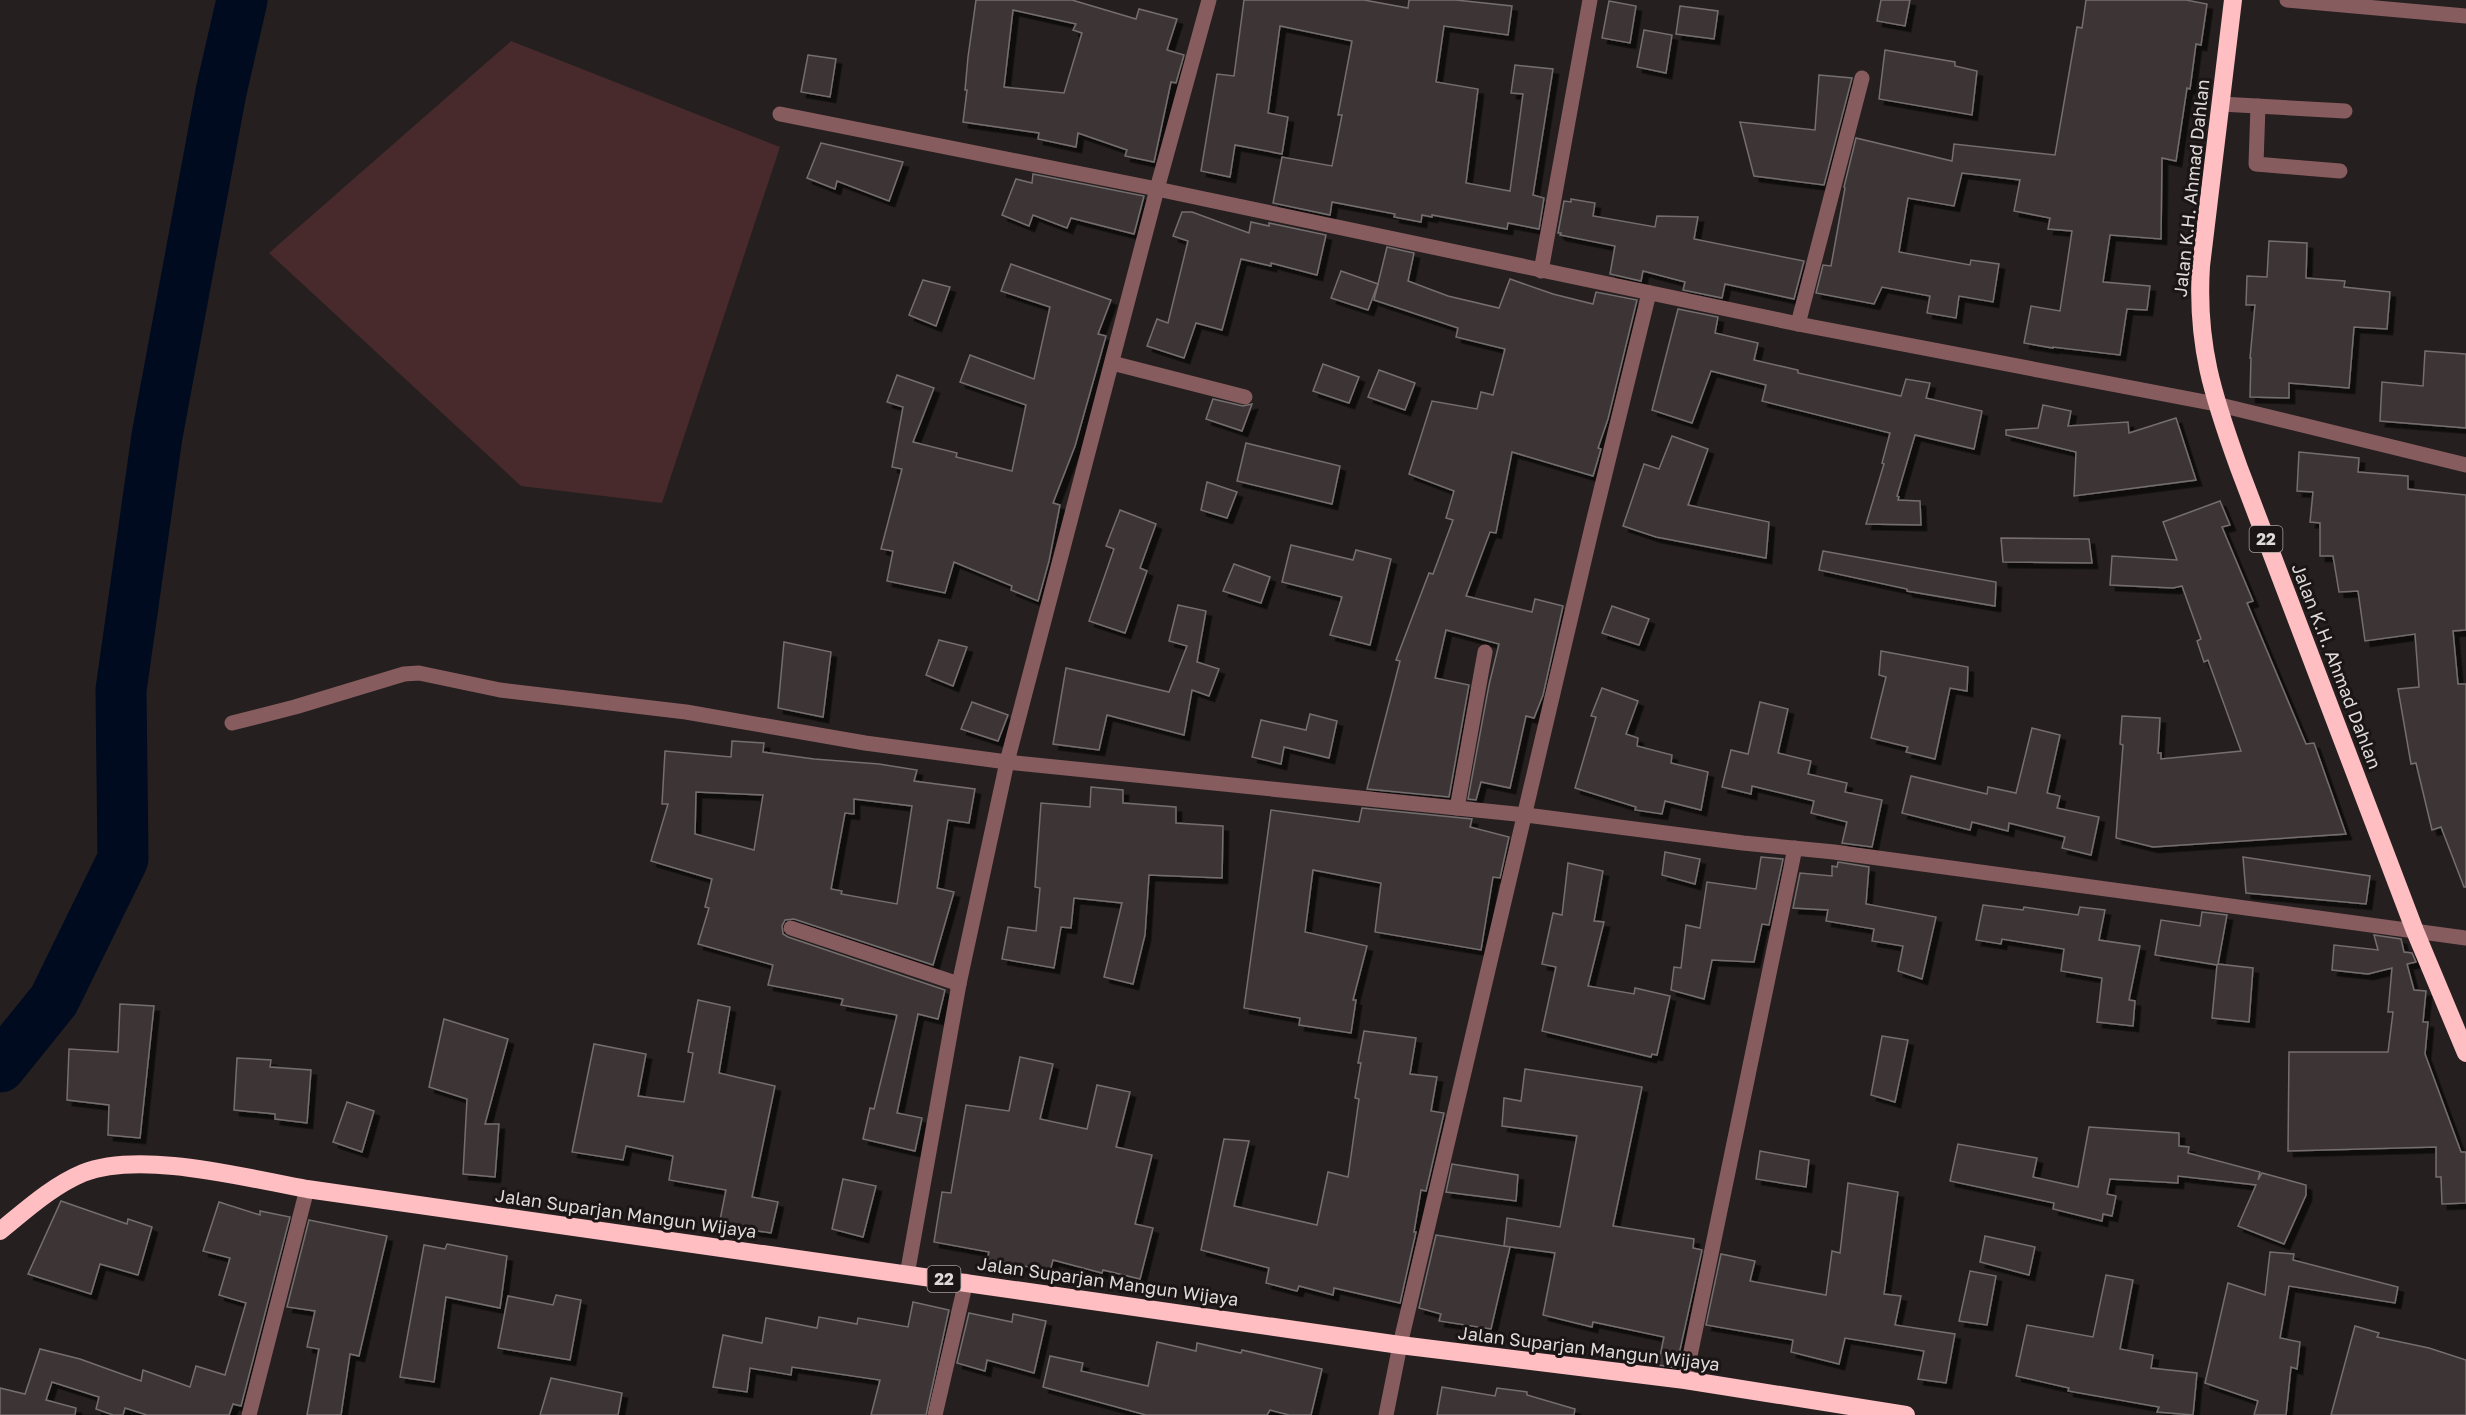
<svg xmlns="http://www.w3.org/2000/svg" width="2466" height="1415" viewBox="0 0 2466 1415" font-family="'Golos Text',sans-serif">
	<style>
		.green { fill: #492a2c }
		.lines { fill: none; stroke-linecap: round; stroke-linejoin: round }
		.river { stroke: #000b1f; stroke-width: 51 }
		.building { fill: #3c3536; stroke: #756e6e; stroke-width: 1.5; fill-rule: evenodd; filter: url(#shadow) }
		.minor { stroke: #875c5f; stroke-width: 15 }
		.highway { stroke: #febec2; stroke-width: 18 }
		.labels { text-anchor: middle; dominant-baseline: central; stroke-width: 6; stroke-linejoin: round; paint-order: stroke }
		.shield { fill: #1b1516; stroke: #a4a0a0; stroke-width: 1.5 }
		.shield-label { font-size: 16px; font-weight: bold; fill: #dfdbdb }
		.street-label { font-size: 18px; fill: #dfdbdb; stroke: #1b1516 }
	</style>
	<defs>
		<filter id="shadow"><feDropShadow dx="5.5" dy="5.5" stdDeviation="0" flood-color="#0009"/></filter>
	</defs>
	<rect width="100%" height="100%" fill="#251f1f"/>
	<!-- green -->
	<path class="green" d="M511 41 780 147 662 503 521 486 269 253Z"/>
	<g class="lines">
		<!-- river -->
		<path class="river" d="M0 1067 54 1000 123 859 121 690 157 436 221 92 242 0"/>
	</g>
	<!-- building -->
	<g class="building">
		<path d="M976 0H1072L1136 19 1139 9 1177 19 1167 50 1184 55 1176 83 1171 82 1154 162 1125 156 1127 150 1078 133 1076 147 1038 139 1039 133 963 122 967 90H965L968 57ZM1013 10 1076 24 1073 30 1082 33 1064 93 1004 87Z"/>
		<path d="M1244 0H1364L1408 8 1409 0H1456L1512 6 1508 35 1444 26 1436 82 1478 89 1466 183 1510 191 1523 94 1511 93 1515 65 1553 69 1533 195 1544 198 1539 229 1508 223 1507 229 1432 215V217L1422 215 1421 222 1394 217 1395 214 1332 202 1330 215 1273 203 1282 157 1332 166 1342 115H1338L1352 41 1280 26 1268 113 1288 117 1282 154 1235 145 1230 177 1201 171 1217 74 1234 76Z"/>
		<path d="M1881 0H1910L1905 26 1877 21Z"/>
		<path d="M2086 0H2186L2207 4 2201 45 2196 44 2190 89 2187 88 2176 161 2162 158 2161 239 2110 235 2103 282 2150 286 2147 310 2127 309 2120 355 2053 347V348L2024 343 2031 306 2060 311 2072 231 2048 229 2050 218 2014 211 2020 180 1962 173 1954 206 1908 198 1899 252 1970 265 1971 260 1999 264 1993 302 1959 296 1956 318 1927 313 1930 296 1882 287 1874 304 1816 293 1823 265 1831 266 1845 188 1844 187 1856 138 1952 161 1954 144 2055 155 2077 27 2082 28Z"/>
		<path d="M1609 1 1636 6 1630 43 1602 38Z"/>
		<path d="M1680 6 1718 11 1714 39 1676 34Z"/>
		<path d="M1644 30 1672 35 1666 73 1637 67Z"/>
		<path d="M1885 50 1955 62V66L1977 71 1972 115 1879 99Z"/>
		<path d="M808 55 836 59 830 97 801 92Z"/>
		<path d="M1819 75 1852 78 1824 185 1754 176 1740 122 1815 130Z"/>
		<path d="M821 143 903 162 889 201 837 181 835 189 807 178Z"/>
		<path d="M1033 174 1144 196 1134 234 1071 218 1067 228 1033 215 1029 226 1002 215 1016 179 1032 183Z"/>
		<path d="M1571 199 1595 203 1593 216 1655 227 1657 216 1698 217 1694 239 1804 261 1794 299 1725 284 1722 298 1683 290 1685 282 1643 271 1641 281 1610 274 1615 246 1560 235 1561 233H1558L1564 201 1571 202Z"/>
		<path d="M1182 212H1192L1249 233 1251 222 1269 226V223L1326 235 1317 275 1271 263V266L1241 259 1222 330 1196 323 1184 358 1147 346 1157 319 1168 323 1188 241 1173 236Z"/>
		<path d="M2269 241 2307 243 2306 278 2345 281 2344 287 2390 292 2387 329 2354 327 2349 388 2289 383V398L2250 397 2251 358H2250L2255 305H2246L2247 276 2267 277Z"/>
		<path d="M1387 247 1414 253 1408 281 1448 296 1499 308 1510 279 1553 294 1593 304 1596 292 1637 300 1608 419 1598 448 1601 449 1593 476 1512 452 1496 533 1490 532 1466 596 1532 612 1535 599 1563 606 1543 695 1534 718 1526 716 1510 788 1481 782 1476 800 1468 799 1489 685 1499 644 1446 630 1435 678 1469 685 1449 797 1367 789 1400 661 1396 660 1429 573 1433 574 1453 520 1446 518 1454 491 1409 474 1432 401 1477 409 1481 392 1493 395 1505 349 1456 337 1458 328 1374 300Z"/>
		<path d="M1011 264 1111 300 1098 334 1106 336 1075 446 1053 503 1060 505 1049 561 1038 601 1011 590 1012 586 954 562 945 593 887 581 893 551 881 549 902 469 892 467 903 407 887 402 897 375 934 388 913 442 957 453 956 457 1012 471 1026 405 960 382 970 355 1034 379 1050 307 1001 291Z"/>
		<path d="M1341 271 1378 284 1368 310 1331 298Z"/>
		<path d="M923 280 950 287 936 326 909 315Z"/>
		<path d="M1678 309 1718 317 1715 333 1758 343 1754 360 1798 370V373L1901 396 1906 379 1930 383 1926 398 1982 411 1974 449 1915 435 1897 496 1899 497 1898 500 1920 501 1921 525 1866 524 1884 464 1882 463 1890 433 1762 401 1766 385 1711 371 1692 423 1652 410Z"/>
		<path d="M2425 351 2466 354V428L2380 421 2382 382 2423 386Z"/>
		<path d="M1323 364 1359 377 1349 403 1313 391Z"/>
		<path d="M1379 370 1415 383 1405 410 1368 397Z"/>
		<path d="M1213 399 1243 406 1252 404 1242 431 1206 419Z"/>
		<path d="M2043 405 2071 411 2068 426 2128 422 2129 433 2176 418 2196 480 2074 496 2076 452 2006 435V430L2038 428Z"/>
		<path d="M1672 436 1708 449 1688 505 1769 522 1766 558 1656 537 1623 526 1644 464 1659 469Z"/>
		<path d="M1246 443 1340 466 1332 504 1237 481Z"/>
		<path d="M2299 452 2359 458 2358 472 2408 476V489L2466 495V630L2453 631 2458 684H2466V887H2464L2441 827 2432 830 2416 763 2411 764 2398 689 2419 687 2415 634 2365 641 2358 591 2339 592 2333 556H2320V523L2310 522 2313 492 2297 491Z"/>
		<path d="M1207 482 1237 492 1227 518 1201 510Z"/>
		<path d="M2220 501 2230 525 2222 527 2253 601 2247 603 2306 744 2314 743 2346 834 2153 847 2116 838 2123 745 2120 744 2122 716 2160 718 2158 753H2161V759L2241 751 2208 660 2204 662 2197 641 2201 639 2182 586 2173 588 2110 585 2112 556 2177 560 2163 522Z"/>
		<path d="M1120 510 1156 524 1140 568 1147 571 1125 633 1089 621 1114 549 1106 546Z"/>
		<path d="M2001 538 2089 539 2092 563 2003 562Z"/>
		<path d="M1291 545 1353 560 1356 550 1391 559 1370 645 1330 635 1342 597 1282 582Z"/>
		<path d="M1823 551 1996 582 1995 606 1907 591V589L1819 570Z"/>
		<path d="M1234 564 1270 577 1261 603 1223 591Z"/>
		<path d="M1178 605 1206 611 1197 662 1219 669 1209 696 1192 690 1184 735 1107 715 1099 750 1053 744 1066 668 1169 692 1187 646 1169 641Z"/>
		<path d="M1612 606 1649 619 1639 645 1602 633Z"/>
		<path d="M939 640 967 647 953 686 926 675Z"/>
		<path d="M784 642 831 652 823 717 778 708Z"/>
		<path d="M1881 651 1968 667 1967 691 1950 688 1935 759 1906 752 1908 747 1871 738 1886 677 1879 675Z"/>
		<path d="M1602 688 1638 701 1626 734 1638 738 1637 746 1672 755 1671 763 1708 772 1701 810 1665 801 1662 814 1635 810 1636 807 1575 788 1596 717 1591 716Z"/>
		<path d="M972 702 1008 715 998 741 961 729Z"/>
		<path d="M1760 702 1788 709 1778 753 1811 761 1808 774 1847 783 1845 792 1882 800 1872 847 1842 843 1847 822 1811 813 1814 801 1752 786 1751 794 1722 787 1731 750 1748 754Z"/>
		<path d="M1310 714 1337 721 1329 758 1284 747 1281 764 1252 757 1261 720 1306 730Z"/>
		<path d="M2032 728 2060 735 2047 793 2060 796 2057 808 2099 817 2091 855 2062 848 2065 837 2009 823 2008 831 1972 822 1970 830 1902 813 1911 776 1987 794 1988 787 2016 793Z"/>
		<path d="M732 741 764 743 763 752 814 759 879 764 917 770 914 781 975 789 969 823 948 820 937 888 954 892 933 965 794 919 785 920 782 926 783 934 788 937 945 990 938 1019 918 1014 897 1113 922 1118 915 1151 863 1139 870 1108 874 1109 897 1015 841 1005 843 999 768 985 773 965 698 944 709 908 705 907 712 879 651 861 668 804H662L665 751 731 757ZM696 792 763 795 754 850 695 834ZM854 799 912 806 897 904 841 894 842 891 831 889 845 813 854 814Z"/>
		<path d="M1091 787 1123 790V803L1176 807V823L1223 826 1222 878 1149 875 1145 935 1133 984 1104 977 1122 903 1074 898 1071 928 1061 927 1054 968 1002 959 1008 927 1036 931 1040 888 1035 887 1041 803 1090 807Z"/>
		<path d="M1362 808 1472 819 1470 827 1509 837 1500 878 1493 877 1481 950 1375 932 1381 883 1313 870 1305 932 1367 946 1353 1000H1356L1351 1033 1299 1025 1300 1018 1244 1008 1271 810 1359 822Z"/>
		<path d="M1665 852 1700 859 1695 884 1662 875Z"/>
		<path d="M1761 857 1783 859 1769 925 1762 924 1754 962 1712 960 1704 999 1671 990 1674 967 1681 968 1686 925 1700 928 1707 882 1756 889Z"/>
		<path d="M2243 857 2370 876 2366 904 2246 893Z"/>
		<path d="M1838 862 1869 867 1866 904 1936 917 1922 979 1898 971 1903 946 1872 941 1874 929 1826 921 1828 910 1793 908 1800 873 1832 876V866L1837 867Z"/>
		<path d="M1568 863 1603 871 1594 921 1604 922 1588 986 1634 994 1635 988 1670 996 1657 1055 1652 1054 1651 1057 1542 1031 1556 967 1542 964 1553 913 1562 915Z"/>
		<path d="M1983 905 2023 910 2024 907 2078 915 2080 907 2105 910 2099 940 2140 946 2129 1000 2135 1001 2133 1026 2097 1022 2102 978 2061 971 2064 949 2002 939 2001 944 1976 940Z"/>
		<path d="M2202 912 2227 915 2218 964 2253 968 2249 1022 2212 1018 2217 965 2155 955 2161 920 2200 926Z"/>
		<path d="M2374 935 2401 939 2404 952 2412 953 2416 962 2407 964 2414 990 2426 991 2423 1022H2428L2425 1054 2461 1152H2466V1203L2442 1204 2441 1177H2436V1147L2288 1151 2289 1052H2388L2393 1012H2388L2392 968 2368 974 2332 970 2334 945 2378 950Z"/>
		<path d="M698 1000 730 1007 719 1073 775 1086 752 1197 778 1202 771 1233 719 1225 726 1190 669 1180 673 1156 626 1146 623 1160 572 1152 594 1044 646 1054 638 1096 684 1102 693 1053 688 1052Z"/>
		<path d="M120 1004 154 1006 140 1138 108 1135 109 1105 67 1100 69 1049 118 1052Z"/>
		<path d="M444 1019 508 1039 485 1124H499L495 1177 463 1174 467 1099 429 1087Z"/>
		<path d="M1364 1031 1416 1038 1410 1074 1437 1077 1431 1111 1444 1113 1426 1191 1421 1190 1414 1232H1416L1400 1303 1334 1288 1333 1295 1299 1286 1297 1291 1266 1283 1269 1268 1201 1250 1224 1139 1249 1141 1234 1206 1317 1225 1328 1172 1348 1177 1359 1099 1355 1098 1361 1063H1358Z"/>
		<path d="M1882 1036 1908 1040 1895 1102 1871 1095Z"/>
		<path d="M1020 1057 1053 1064 1040 1119 1087 1129 1097 1085 1130 1092 1116 1147 1152 1155 1135 1224 1153 1228 1140 1279 1103 1270 1102 1273 1053 1260 1050 1271 987 1259 989 1252 934 1242 942 1192 951 1193 966 1105 1009 1111Z"/>
		<path d="M237 1058 271 1060 270 1067 311 1070 307 1123 275 1119V1114L234 1110Z"/>
		<path d="M1525 1069 1642 1087 1613 1226 1694 1239 1693 1248 1702 1250 1676 1368 1658 1365 1664 1337 1593 1322 1592 1327 1543 1315 1555 1253 1504 1246 1507 1218 1560 1227 1577 1136 1502 1126 1504 1098 1521 1101Z"/>
		<path d="M347 1102 374 1111 362 1152 333 1142Z"/>
		<path d="M2089 1127 2179 1133V1146L2189 1147 2188 1153 2260 1172 2258 1180 2262 1173 2306 1185V1195L2284 1244 2238 1226 2256 1185 2178 1176V1183L2110 1179 2107 1194 2116 1196 2112 1216 2103 1214 2102 1221 2053 1209 2054 1203 1950 1181 1958 1144 2037 1158 2033 1177 2078 1187Z"/>
		<path d="M1760 1151 1809 1160 1806 1187 1756 1179Z"/>
		<path d="M1452 1164 1518 1175 1516 1201 1446 1192Z"/>
		<path d="M843 1179 876 1186 863 1237 832 1229Z"/>
		<path d="M1848 1183 1898 1192 1884 1294 1901 1296 1895 1325 1955 1334 1946 1383 1918 1379 1924 1351 1845 1338 1839 1364 1791 1352 1793 1340 1706 1325 1721 1254 1755 1261 1750 1281 1826 1295 1832 1251 1840 1253Z"/>
		<path d="M61 1201 127 1224 128 1219 152 1227 138 1275 100 1264 91 1294 28 1274Z"/>
		<path d="M219 1202 260 1215V1211L290 1217 241 1406 233 1404 229 1415H147L125 1408 123 1415H113L96 1409 99 1397 52 1382 46 1400 76 1408 75 1415H0V1388L25 1394 40 1349 80 1359 141 1381 143 1370 190 1387 196 1366 225 1375 246 1303 219 1295 230 1258 203 1251Z"/>
		<path d="M309 1220 387 1236 359 1356 350 1354 341 1415H307L319 1349 307 1347 315 1311 287 1307Z"/>
		<path d="M1436 1235 1510 1247 1491 1329 1439 1321 1441 1314 1419 1308Z"/>
		<path d="M1985 1236 2035 1247 2029 1275 1980 1262Z"/>
		<path d="M447 1244 507 1256 500 1308 446 1297 434 1382 400 1377 424 1245 445 1249Z"/>
		<path d="M2270 1252 2294 1254 2293 1260 2398 1287 2395 1303 2289 1286 2280 1338 2300 1342 2297 1369 2291 1367 2286 1415H2254L2258 1401 2205 1383 2228 1283 2265 1295Z"/>
		<path d="M1970 1271 1996 1276 1987 1325 1959 1321Z"/>
		<path d="M2106 1275 2133 1280 2120 1349 2153 1355 2151 1368 2197 1373 2193 1415 2157 1412 2159 1407 2068 1391 2069 1388 2016 1376 2027 1325 2093 1337Z"/>
		<path d="M556 1295 581 1300 570 1360 498 1348 508 1296 553 1305Z"/>
		<path d="M913 1302 949 1310 926 1415H871L880 1380 792 1367 791 1375 750 1368 747 1392 713 1387 723 1335 762 1343 766 1318 817 1328 819 1317 857 1324 858 1318 908 1327Z"/>
		<path d="M969 1313 1012 1322 1013 1314 1046 1321 1034 1373 987 1360 985 1371 957 1363Z"/>
		<path d="M2355 1326 2379 1333 2377 1337 2429 1348 2466 1360V1415H2331Z"/>
		<path d="M1157 1342 1196 1351 1197 1343 1241 1353 1242 1350 1322 1369 1311 1415H1289L1270 1410 1267 1415H1146L1043 1387 1050 1356 1083 1363 1081 1371 1148 1386Z"/>
		<path d="M551 1378 622 1393 618 1415H540Z"/>
		<path d="M1442 1387 1495 1396 1497 1388 1527 1392V1395L1575 1409 1574 1415H1437Z"/>
	</g>
	<g class="lines">
		<!-- minor -->
		<g class="minor">
			<path d="M2287 0 2466 16"/>
			<path d="M2221 104 2345 111"/>
			<path d="M2258 106 2256 164 2340 171"/>
			<path d="M780 114 1157 189 1798 324 2216 404 2466 465"/>
			<path d="M1541 271 1590 0"/>
			<path d="M1798 324 1862 78"/>
			<path d="M1112 363 1245 397"/>
			<path d="M232 723 295 707 404 674 419 673 500 690 686 712 865 743 1007 762 1526 815 1743 843 1834 852 2466 938"/>
			<path d="M1457 808 1485 652"/>
			<path d="M791 928 959 984"/>
			<path d="M907 1275 959 984 1007 762 1157 189 1209 0"/>
			<path d="M1685 1380 1795 848"/>
			<path d="M249 1415 307 1189"/>
			<path d="M935 1415 966 1281"/>
			<path d="M1386 1415 1400 1345 1592 527 1649 293"/>
		</g>
		<!-- highway -->
		<g class="highway">
			<path d="M2233 0 2201 266C2196 344 2213 396 2239 468L2415 931 2466 1053"/>
			<path d="M0 1231C26 1210 52 1186 83 1173 141 1150 246 1178 307 1189L1400 1345 1685 1380 1906 1415"/>
		</g>
	</g>
	<g class="labels">
		<!-- shield labels -->
		<g class="shield">
			<rect x="2249.5" y="526" width="33" height="26" rx="4.5"/>
			<rect x="927.5" y="1266" width="33" height="26" rx="4.5"/>
		</g>
		<g class="shield-label">
			<text x="2266" y="539">22</text>
			<text x="944" y="1279">22</text>
		</g>
		<!-- street labels -->
		<g class="street-label">
			<text transform="translate(2191 188) rotate(-84)">Jalan K.H. Ahmad Dahlan</text>
			<text transform="translate(2337 666) rotate(69)">Jalan K.H. Ahmad Dahlan</text>
			<text transform="translate(626 1213) rotate(8)">Jalan Suparjan Mangun Wijaya</text>
			<text transform="translate(1108 1281) rotate(8)">Jalan Suparjan Mangun Wijaya</text>
			<text transform="translate(1589 1348) rotate(7)">Jalan Suparjan Mangun Wijaya</text>
		</g>
	</g>
</svg>
